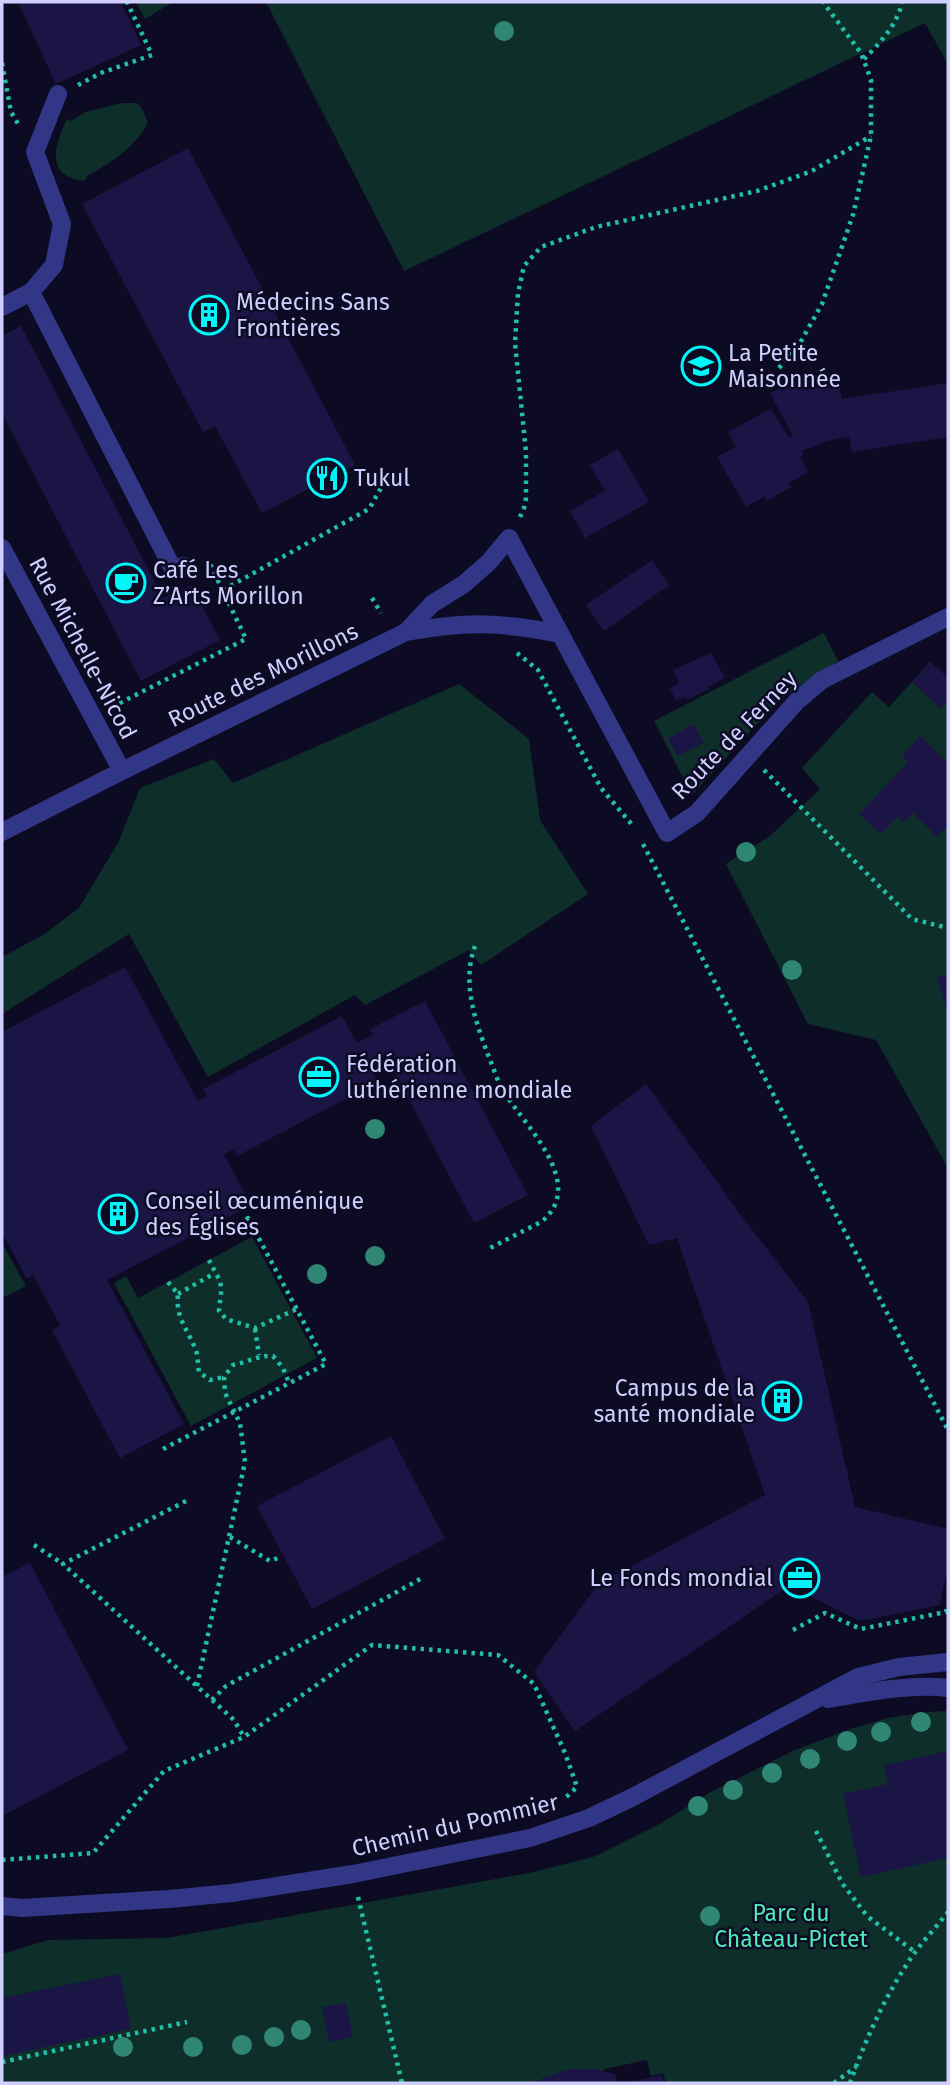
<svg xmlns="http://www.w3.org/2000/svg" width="950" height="2085" viewBox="0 0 950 2085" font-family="'Fira Sans',sans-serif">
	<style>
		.green { fill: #0e2e2a }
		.building { fill: #1b1546 }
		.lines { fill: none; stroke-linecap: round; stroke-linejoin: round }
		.path { stroke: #21bfa8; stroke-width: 4.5; stroke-dasharray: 3.5 5; stroke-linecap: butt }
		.minor { stroke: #313687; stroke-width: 18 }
		.tree { fill: #308674 }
		.labels { text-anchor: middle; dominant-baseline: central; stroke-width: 5; stroke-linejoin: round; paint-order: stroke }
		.poi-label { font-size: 23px; fill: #cfceff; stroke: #0d0b23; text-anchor: start }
		.street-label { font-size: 23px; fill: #cfceff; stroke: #0d0b23 }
		.park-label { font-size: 23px; fill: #4debb6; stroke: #0d0b23 }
	</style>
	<rect width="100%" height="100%" fill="#0d0b23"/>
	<!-- green -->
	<g class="green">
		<path d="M136 2H173L145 19Z"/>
		<path d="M266 2H948V64L925 23 404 271Z"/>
		<path d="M122 103H137L142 109 148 122C135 148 112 162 87 176L85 181C45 177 54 146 67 119L71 121 86 112Z"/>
		<path d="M824 633 838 661 779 700 692 795 654 721Z"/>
		<path d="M930 662 948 678V1168L876 1040 808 1024 726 864 770 836 820 789 802 768 872 692 889 707Z"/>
		<path d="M459 684 529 739 540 820 588 894 481 965 469 950 365 1005 355 995 208 1077 129 934 2 1014V957L43 935 79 908 119 841 140 788 214 759 233 783Z"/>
		<path d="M252 1237 317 1358 191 1426 114 1283 126 1276 138 1298Z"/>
		<path d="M2 1243 26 1286 2 1298Z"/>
		<path d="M948 1711V2083H666L663 2073 651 2076 647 2060 604 2069 605 2077H554L536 2083H2V1954L48 1940 167 1938 529 1873 593 1857 658 1825 709 1793 793 1751 850 1729 888 1718 927 1712Z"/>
	</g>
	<!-- building -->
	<g class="building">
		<path d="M18 2H121L141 45 56 84Z"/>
		<path d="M188 148 355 465 262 513 215 426 203 432 82 204Z"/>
		<path d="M21 326 163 598 191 585 220 640 141 681 2 413V336Z"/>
		<path d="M837 371 842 399 948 383V437L852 452 849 437 826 441 802 451 804 454 800 457 808 472 789 483 791 487 767 501 765 496 746 507 717 457 736 447 728 432 771 409 789 438 793 436 770 393 799 380Z"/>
		<path d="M618 449 649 502 585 538 570 511 605 491 590 465Z"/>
		<path d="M652 560 669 585 604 631 586 605Z"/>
		<path d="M711 653 725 678 708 687 709 689 687 700 686 697 676 701 670 688 679 683 673 670Z"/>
		<path d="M930 662 948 678V700L941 709 912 682Z"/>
		<path d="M694 724 704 743 677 756 668 738Z"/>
		<path d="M920 736 948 763V825L937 837 913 813 904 823 898 817 881 834 859 814 908 762 902 756Z"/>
		<path d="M125 967 198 1101 207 1096 203 1089 342 1016 357 1043 373 1035 370 1029 425 1001 528 1195 474 1223 386 1056 369 1066 378 1082 237 1156 234 1149 224 1154 251 1205 107 1280 184 1424 120 1458 52 1330 60 1325 33 1275 27 1279 2 1232V1032Z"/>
		<path d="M936 975 948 977V1013Z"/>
		<path d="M646 1084 743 1218 808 1302 855 1507 948 1529V1564L940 1605 860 1621 789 1586 575 1731 534 1672 598 1584 765 1495 677 1238 649 1245 591 1126Z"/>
		<path d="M391 1436 445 1539 312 1609 257 1506Z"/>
		<path d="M30 1563 128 1750 2 1816V1577Z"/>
		<path d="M948 1751V1858L861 1877 843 1794 888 1784 884 1765Z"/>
		<path d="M120 1974 131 2029 2 2056V1998Z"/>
		<path d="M346 2003 353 2037 329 2042 322 2007Z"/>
		<path d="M569 2069H595L615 2074 617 2083H536L543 2078Z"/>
		<path d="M662 2075 663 2083H631V2082Z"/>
	</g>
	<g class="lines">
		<!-- path -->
		<g class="path">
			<path d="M864 59C879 44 898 24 902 2"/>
			<path d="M2 63 11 112 20 127"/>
			<path d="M78 85 101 73 152 55 127 2"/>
			<path d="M779 368 800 343 822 304 853 215 871 136V80L861 53 823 2"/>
			<path d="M520 517 524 508 526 498V452L515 343 518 293 524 266 541 247 596 227 757 191 812 171 871 136"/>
			<path d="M223 590 369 509 389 474"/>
			<path d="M372 598 381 613"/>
			<path d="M517 653 538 670 601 788 634 827"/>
			<path d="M112 707 246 639 209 562"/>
			<path d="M764 770 912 919 948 928"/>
			<path d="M643 844 948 1430"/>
			<path d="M475 946C461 984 476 1023 490 1060 494 1069 497 1080 502 1089 523 1124 589 1184 541 1222L486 1250"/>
			<path d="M209 1260C213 1269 220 1278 221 1287 222 1295 219 1303 219 1311L226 1319 255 1328 297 1309"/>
			<path d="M168 1282 178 1294C175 1320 190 1331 197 1354 198 1360 198 1366 199 1372L210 1380 224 1377"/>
			<path d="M178 1294 215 1273"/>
			<path d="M255 1329 259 1355"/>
			<path d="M163 1449 326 1364 248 1218 244 1222"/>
			<path d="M186 1501 63 1564 234 1720 244 1737"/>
			<path d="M230 1537 270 1561 278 1558"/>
			<path d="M34 1545 63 1564"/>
			<path d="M793 1630 825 1613 861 1629 946 1612 948 1604"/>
			<path d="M197 1686 245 1462 240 1423 225 1393 224 1377 233 1365C248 1362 258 1355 273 1356L283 1368 289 1383"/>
			<path d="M212 1700 226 1686 424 1577"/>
			<path d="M816 1831 842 1883 867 1916 915 1952"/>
			<path d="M2 1860 93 1853 164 1771 244 1737 372 1645 498 1655 534 1684 565 1753 577 1787 563 1800"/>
			<path d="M358 1897 402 2083"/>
			<path d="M2 2062 187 2022"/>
			<path d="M834 2083 856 2067"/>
			<path d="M850 2083C866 2038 886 1994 913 1955 924 1940 937 1926 948 1912"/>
		</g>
		<!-- minor -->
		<g class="minor">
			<path d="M31 292 54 265 62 224 35 152 58 94"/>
			<path d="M2 307 31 292 173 569 184 566"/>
			<path d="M2 548 122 771"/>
			<path d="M406 632 432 604 464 584 489 562 509 538 667 833 697 813 797 701 822 680 948 617"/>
			<path d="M2 832 122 771 406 632C466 621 501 622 560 634"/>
			<path d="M828 1699C863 1693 913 1683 948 1688"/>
			<path d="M2 1906 22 1908 169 1899 232 1893 353 1874 530 1838 589 1818 631 1798 858 1677 899 1667 948 1662"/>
		</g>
	</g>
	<!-- trees -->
	<g class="tree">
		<circle cx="504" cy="31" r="10"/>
		<circle cx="746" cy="852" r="10"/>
		<circle cx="792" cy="970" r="10"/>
		<circle cx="375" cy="1129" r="10"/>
		<circle cx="375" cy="1256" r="10"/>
		<circle cx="317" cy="1274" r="10"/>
		<circle cx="921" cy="1722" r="10"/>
		<circle cx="881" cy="1732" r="10"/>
		<circle cx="847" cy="1741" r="10"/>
		<circle cx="810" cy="1759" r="10"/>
		<circle cx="772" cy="1773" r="10"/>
		<circle cx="733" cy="1790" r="10"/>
		<circle cx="698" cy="1806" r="10"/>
		<circle cx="710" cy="1916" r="10"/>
		<circle cx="301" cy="2030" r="10"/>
		<circle cx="274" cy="2037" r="10"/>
		<circle cx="242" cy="2045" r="10"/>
		<circle cx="123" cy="2047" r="10"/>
		<circle cx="193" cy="2047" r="10"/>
	</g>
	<!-- icons -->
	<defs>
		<symbol id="building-ring" viewBox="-11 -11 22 22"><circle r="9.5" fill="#0d0b23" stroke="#00f6f9" stroke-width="1.5"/><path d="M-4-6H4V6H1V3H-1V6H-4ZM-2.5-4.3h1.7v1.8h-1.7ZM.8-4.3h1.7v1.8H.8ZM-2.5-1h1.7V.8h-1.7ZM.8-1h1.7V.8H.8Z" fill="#00f6f9"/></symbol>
		<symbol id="school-ring" viewBox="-11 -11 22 22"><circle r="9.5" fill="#0d0b23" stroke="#00f6f9" stroke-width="1.5"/><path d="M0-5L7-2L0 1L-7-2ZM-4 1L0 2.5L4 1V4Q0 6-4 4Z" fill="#00f6f9"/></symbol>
		<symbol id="restaurant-ring" viewBox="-11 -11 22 22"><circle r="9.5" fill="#0d0b23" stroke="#00f6f9" stroke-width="1.5"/><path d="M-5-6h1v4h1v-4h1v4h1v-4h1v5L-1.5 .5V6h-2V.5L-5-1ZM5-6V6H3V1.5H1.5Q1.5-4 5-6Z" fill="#00f6f9"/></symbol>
		<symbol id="cafe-ring" viewBox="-11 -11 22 22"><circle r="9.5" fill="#0d0b23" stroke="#00f6f9" stroke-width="1.5"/><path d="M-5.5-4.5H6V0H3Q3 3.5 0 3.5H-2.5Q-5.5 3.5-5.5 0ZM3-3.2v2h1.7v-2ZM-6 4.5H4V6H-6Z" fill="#00f6f9"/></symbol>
		<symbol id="office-ring" viewBox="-11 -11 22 22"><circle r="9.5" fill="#0d0b23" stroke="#00f6f9" stroke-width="1.5"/><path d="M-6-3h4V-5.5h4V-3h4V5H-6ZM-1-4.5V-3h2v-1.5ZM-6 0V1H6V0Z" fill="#00f6f9"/></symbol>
	</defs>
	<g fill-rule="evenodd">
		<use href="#building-ring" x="187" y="293" width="44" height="44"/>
		<use href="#school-ring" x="679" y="344" width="44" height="44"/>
		<use href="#restaurant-ring" x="305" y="456" width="44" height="44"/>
		<use href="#cafe-ring" x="104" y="561" width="44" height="44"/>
		<use href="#office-ring" x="297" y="1055" width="44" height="44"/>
		<use href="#building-ring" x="96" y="1192" width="44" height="44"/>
		<use href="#building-ring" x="760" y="1379" width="44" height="44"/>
		<use href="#office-ring" x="778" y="1556" width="44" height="44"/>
	</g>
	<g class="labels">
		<!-- poi labels -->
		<g class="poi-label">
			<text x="236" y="302">Médecins Sans<tspan x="236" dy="26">Frontières</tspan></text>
			<text x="728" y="353">La Petite<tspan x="728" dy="26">Maisonnée</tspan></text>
			<text x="354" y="478">Tukul</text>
			<text x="153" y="570">Café Les<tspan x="153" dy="26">Z’Arts Morillon</tspan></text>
			<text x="346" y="1064">Fédération<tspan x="346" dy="26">luthérienne mondiale</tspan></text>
			<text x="145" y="1201">Conseil œcuménique<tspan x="145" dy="26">des Églises</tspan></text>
			<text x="755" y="1388" text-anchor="end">Campus de la<tspan x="755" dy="26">santé mondiale</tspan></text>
			<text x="773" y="1578" text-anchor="end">Le Fonds mondial</text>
		</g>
		<!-- street labels -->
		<g class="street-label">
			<text transform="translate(83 648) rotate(62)">Rue Michelle-Nicod</text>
			<text transform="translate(263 675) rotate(-26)">Route des Morillons</text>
			<text transform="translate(734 735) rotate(-46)">Route de Ferney</text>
			<text transform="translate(455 1825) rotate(-13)">Chemin du Pommier</text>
		</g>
		<!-- park labels -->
		<g class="park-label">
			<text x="791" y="1913">Parc du<tspan x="791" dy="26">Château-Pictet</tspan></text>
		</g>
	</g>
	<!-- border -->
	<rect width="950" height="2085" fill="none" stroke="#cfceff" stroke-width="7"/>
</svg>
